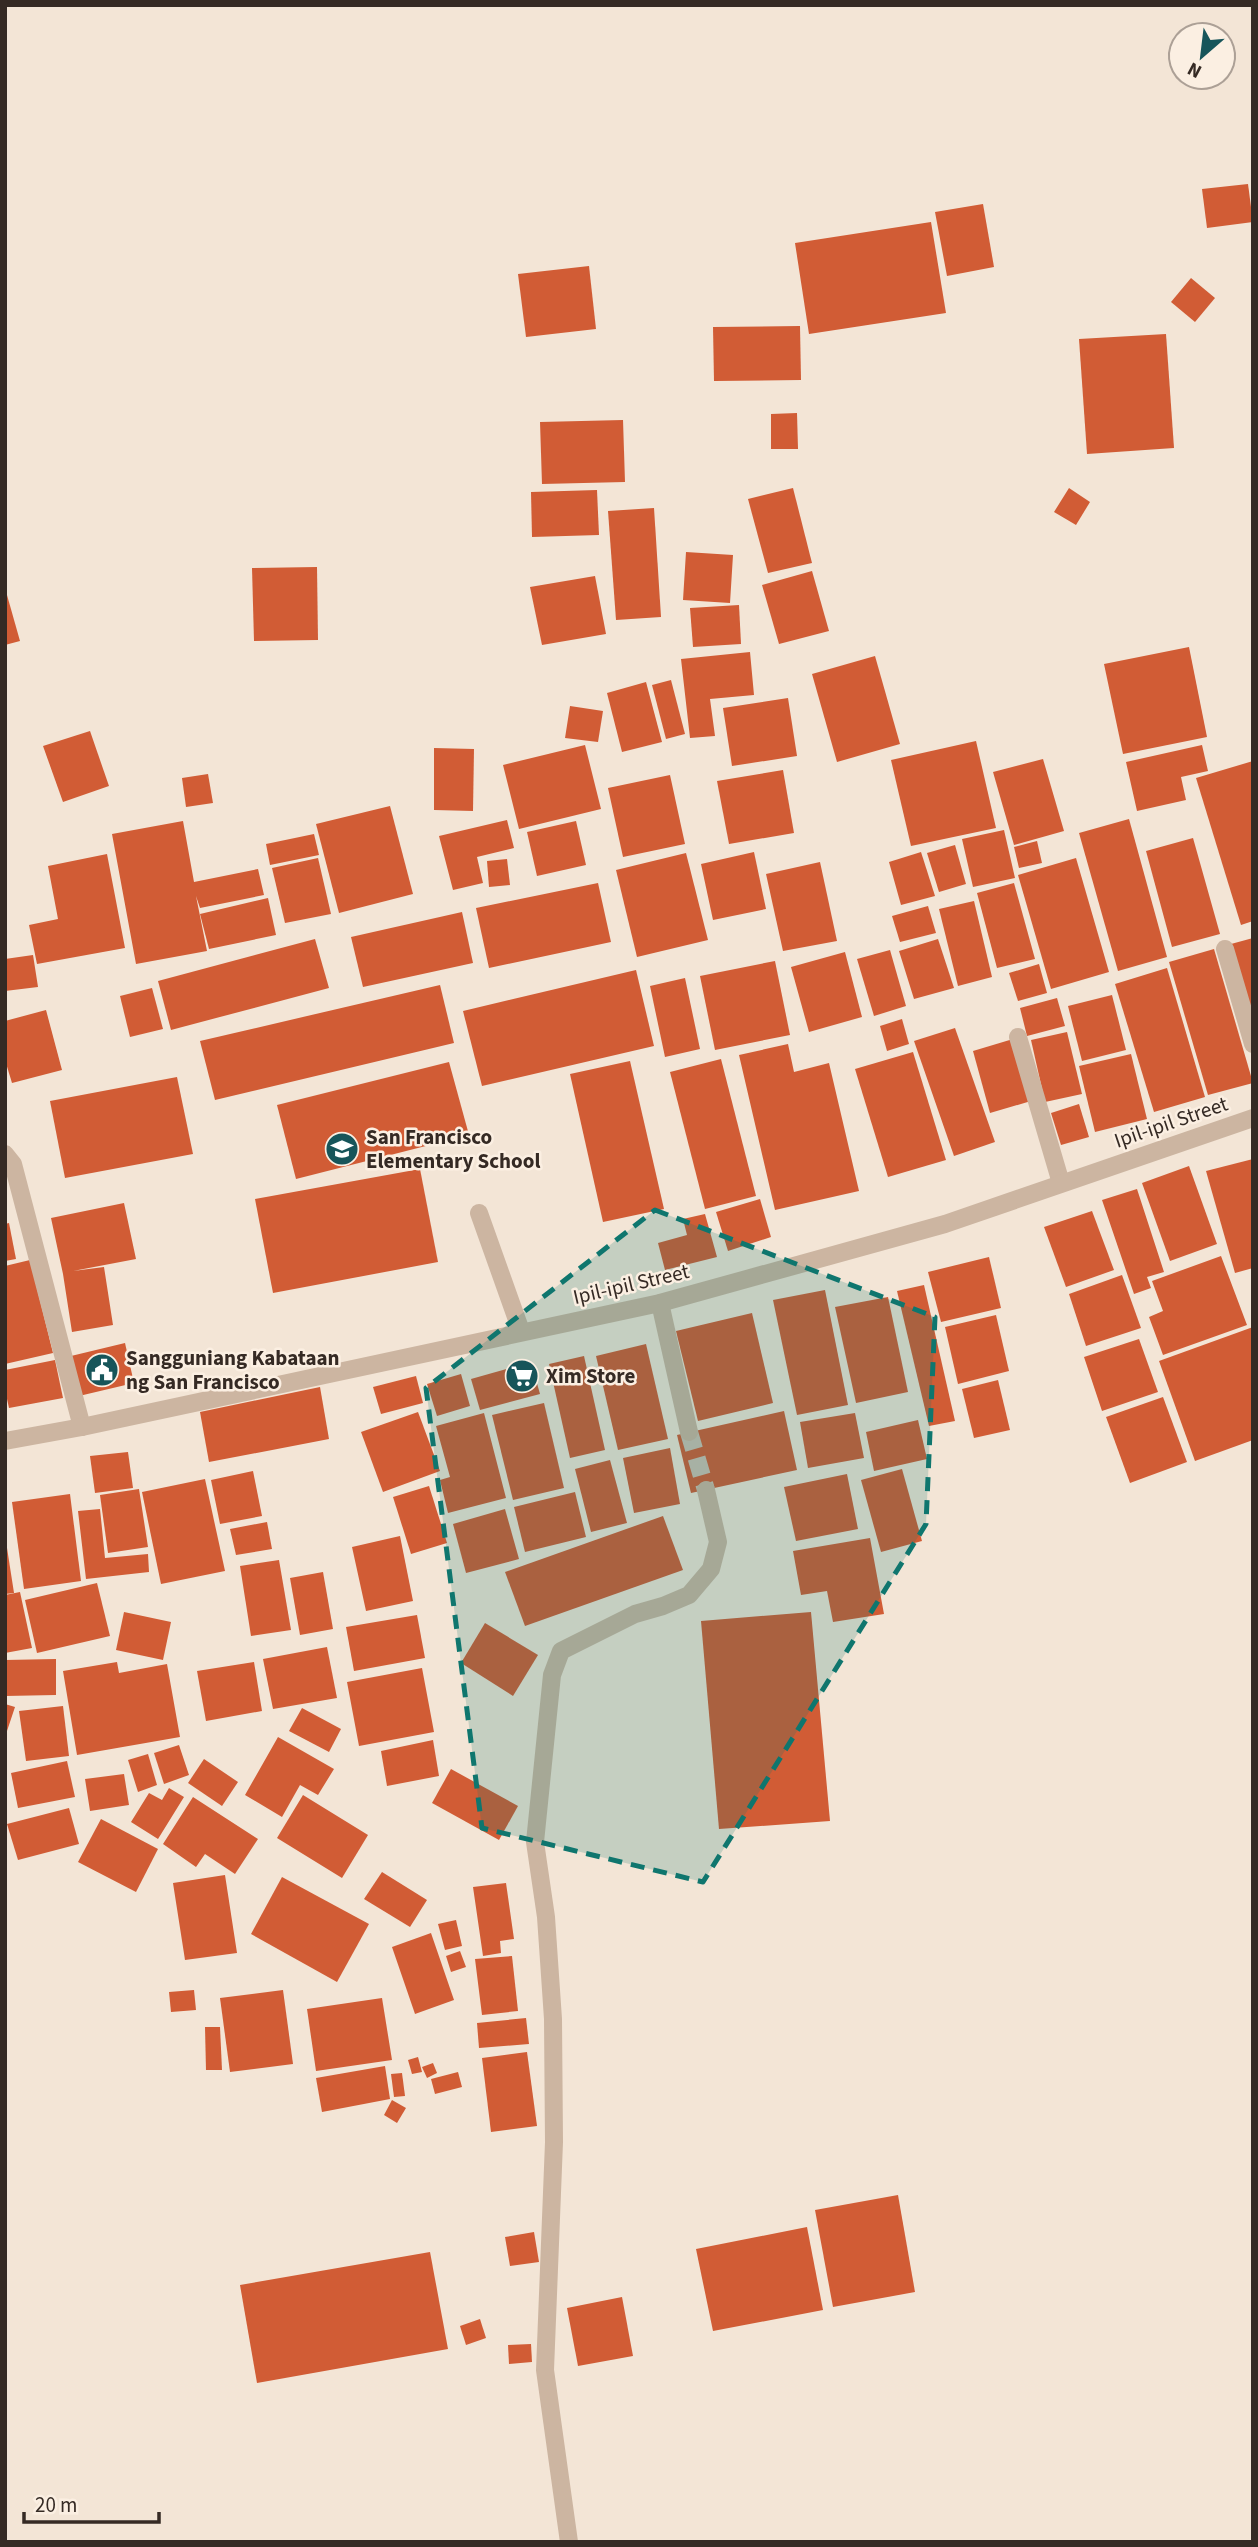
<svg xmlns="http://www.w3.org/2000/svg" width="1258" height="2547" viewBox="0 0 1258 2547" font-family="'Source Sans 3',sans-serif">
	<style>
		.building { fill: #d15c35 }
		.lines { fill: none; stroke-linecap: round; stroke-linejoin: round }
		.minor-tunnel { stroke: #cdc0b2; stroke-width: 18; stroke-dasharray: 18 9; stroke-linecap: butt }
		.minor { stroke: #ccb5a1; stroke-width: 18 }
		.marked { fill: #0f766e; fill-opacity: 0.2; stroke: #0f766e; stroke-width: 5; stroke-dasharray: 14 9; stroke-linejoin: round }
		.labels { text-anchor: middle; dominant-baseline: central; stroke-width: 5; stroke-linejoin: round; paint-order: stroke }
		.street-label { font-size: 21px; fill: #352a24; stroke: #fbefe2 }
		.poi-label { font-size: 21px; font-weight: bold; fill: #352a24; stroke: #fbefe2; text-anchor: start }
	</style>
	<rect width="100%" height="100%" fill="#f3e5d6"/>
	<!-- building -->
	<g class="building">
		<path d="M1248 184 1253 222 1207 228 1202 189Z"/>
		<path d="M983 204 994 267 947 276 935 212Z"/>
		<path d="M931 222 946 313 809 334 795 243Z"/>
		<path d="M589 266 596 329 526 337 518 274Z"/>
		<path d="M1191 278 1215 298 1195 322 1171 302Z"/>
		<path d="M800 326 801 380 714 381 713 327Z"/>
		<path d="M1166 334 1174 448 1087 454 1079 339Z"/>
		<path d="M797 413 798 449H771V414Z"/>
		<path d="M623 420 625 482 542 484 540 422Z"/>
		<path d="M793 488 812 563 768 573 748 499Z"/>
		<path d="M1069 488 1090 502 1076 525 1054 512Z"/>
		<path d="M597 490 599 535 532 537 531 492Z"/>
		<path d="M654 508 661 617 616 620 608 511Z"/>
		<path d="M686 552 733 555 730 603 683 600Z"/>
		<path d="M317 567 318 640 254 641 252 568Z"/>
		<path d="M812 571 829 631 779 644 762 585Z"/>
		<path d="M595 576 606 634 542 645 530 587Z"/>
		<path d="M5 588 20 641 5 645Z"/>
		<path d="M739 605 741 644 693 647 690 608Z"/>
		<path d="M1189 647 1207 737 1123 754 1104 664Z"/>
		<path d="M750 652 754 695 710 699 715 736 690 738 681 659Z"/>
		<path d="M875 656 900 744 837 762 812 674Z"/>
		<path d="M671 680 685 734 666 739 652 685Z"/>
		<path d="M646 682 662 742 622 752 607 693Z"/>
		<path d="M788 698 797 756 732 766 723 708Z"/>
		<path d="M570 706 603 711 598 742 565 738Z"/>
		<path d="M90 731 109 786 63 802 43 746Z"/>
		<path d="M976 741 996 828 911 846 891 760Z"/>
		<path d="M585 745 601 809 519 829 503 765Z"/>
		<path d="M1202 745 1208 771 1181 777 1186 800 1137 811 1126 762Z"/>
		<path d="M434 748 474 749 473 811 434 810Z"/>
		<path d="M1043 759 1064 831 1014 845 993 772Z"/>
		<path d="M1253 761V921L1241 925 1196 778Z"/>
		<path d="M783 770 794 833 729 844 717 781Z"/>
		<path d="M208 774 213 803 186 807 182 778Z"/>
		<path d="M670 775 685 844 623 857 608 788Z"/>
		<path d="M390 806 413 894 339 913 316 824Z"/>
		<path d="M1129 819 1167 957 1118 971 1079 833Z"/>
		<path d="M507 820 514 848 477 857 483 883 453 890 439 836Z"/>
		<path d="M183 821 194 882 258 869 264 895 200 908 196 896 207 951 136 964 112 834Z"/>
		<path d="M576 821 586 865 537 876 527 832Z"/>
		<path d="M1004 830 1015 878 973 887 962 839Z"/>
		<path d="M314 834 319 855 270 865 266 844Z"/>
		<path d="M1193 838 1220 934 1172 947 1146 851Z"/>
		<path d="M1037 841 1042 863 1019 868 1014 847Z"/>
		<path d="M955 845 966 884 939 892 927 853Z"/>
		<path d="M754 852 766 909 713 920 701 864Z"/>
		<path d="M921 852 935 896 901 905 889 862Z"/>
		<path d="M686 853 708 940 637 957 616 870Z"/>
		<path d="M107 854 125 948 37 964 29 925 58 919 48 866Z"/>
		<path d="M318 858 331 914 285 923 272 868Z"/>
		<path d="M1076 858 1109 972 1051 989 1018 875Z"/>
		<path d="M507 859 510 885 489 887 487 861Z"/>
		<path d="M820 862 837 941 783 951 766 874Z"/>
		<path d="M598 883 611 942 489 968 476 908Z"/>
		<path d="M1014 883 1035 959 997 968 977 893Z"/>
		<path d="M268 898 276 935 209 949 200 914Z"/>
		<path d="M974 901 992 977 958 986 939 909Z"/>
		<path d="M928 906 936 933 900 942 892 916Z"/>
		<path d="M462 912 473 963 363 987 351 937Z"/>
		<path d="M1253 938V1015L1231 944Z"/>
		<path d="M315 939 329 988 171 1030 158 981Z"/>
		<path d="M938 939 954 988 914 999 899 951Z"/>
		<path d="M1214 949 1253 1083 1208 1095 1169 962Z"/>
		<path d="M890 950 906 1006 874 1016 857 959Z"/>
		<path d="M845 952 862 1017 809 1032 791 967Z"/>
		<path d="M33 955 38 987 5 991V959Z"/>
		<path d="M775 961 790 1035 715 1050 700 976Z"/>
		<path d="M1039 964 1047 993 1018 1001 1009 973Z"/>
		<path d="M1167 968 1205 1097 1154 1112 1115 984Z"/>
		<path d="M636 970 654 1046 482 1086 463 1011Z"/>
		<path d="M685 978 700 1049 665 1057 650 986Z"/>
		<path d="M440 985 454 1043 215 1100 200 1041Z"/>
		<path d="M152 988 163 1029 130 1037 120 996Z"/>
		<path d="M1112 995 1126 1050 1082 1061 1068 1006Z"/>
		<path d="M1057 998 1065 1026 1027 1036 1020 1008Z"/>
		<path d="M46 1010 62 1070 12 1083 5 1060V1021Z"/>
		<path d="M902 1019 909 1044 887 1051 880 1026Z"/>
		<path d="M955 1028 995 1142 954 1156 914 1041Z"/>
		<path d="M1067 1032 1082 1094 1045 1102 1031 1040Z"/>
		<path d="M1013 1039 1031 1101 990 1113 973 1051Z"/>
		<path d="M788 1044 794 1072 829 1063 859 1191 775 1210 739 1055Z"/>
		<path d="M913 1052 946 1160 888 1177 855 1069Z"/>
		<path d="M1131 1054 1147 1119 1095 1132 1079 1066Z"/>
		<path d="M721 1059 756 1196 705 1209 670 1072Z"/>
		<path d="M630 1061 664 1209 603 1222 570 1074Z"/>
		<path d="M449 1062 469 1135 296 1179 277 1105Z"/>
		<path d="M177 1077 193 1154 65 1178 50 1101Z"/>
		<path d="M1079 1104 1089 1137 1061 1145 1051 1113Z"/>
		<path d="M1253 1159V1268L1235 1273 1206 1171Z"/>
		<path d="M1189 1166 1217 1244 1170 1261 1142 1183Z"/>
		<path d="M420 1169 438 1262 273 1293 255 1199Z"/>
		<path d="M1137 1189 1164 1272 1147 1277 1151 1288 1134 1294 1102 1200Z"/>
		<path d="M760 1199 771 1237 728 1251 716 1212Z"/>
		<path d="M124 1203 136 1259 73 1271 104 1267 113 1325 72 1332 63 1274 51 1218Z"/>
		<path d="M1092 1211 1114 1270 1066 1287 1044 1227Z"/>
		<path d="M705 1214 717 1257 665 1270 658 1243 687 1235 683 1219Z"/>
		<path d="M9 1223 16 1259 5 1261V1224Z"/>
		<path d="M1221 1256 1247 1325 1163 1355 1149 1317 1163 1311 1152 1281Z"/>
		<path d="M989 1257 1001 1308 941 1322 928 1272Z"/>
		<path d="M30 1260 53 1353 5 1364V1266Z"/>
		<path d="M1122 1275 1141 1328 1086 1346 1069 1294Z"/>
		<path d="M924 1285 955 1421 929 1426 897 1291Z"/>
		<path d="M825 1290 848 1405 797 1415 773 1300Z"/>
		<path d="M888 1297 908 1392 856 1403 835 1307Z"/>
		<path d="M752 1313 773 1403 698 1421 676 1331Z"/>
		<path d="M996 1315 1009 1371 958 1384 945 1327Z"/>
		<path d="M1253 1327V1440L1195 1461 1159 1361Z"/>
		<path d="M1139 1339 1158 1392 1102 1411 1084 1357Z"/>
		<path d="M125 1343 134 1383 79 1396 71 1356Z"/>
		<path d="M646 1344 668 1439 618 1450 596 1356Z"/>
		<path d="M584 1356 605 1450 570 1458 549 1364Z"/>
		<path d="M55 1360 63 1398 9 1408 5 1390V1370Z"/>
		<path d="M531 1362 540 1394 480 1410 471 1379Z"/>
		<path d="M461 1374 470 1406 437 1416 427 1384Z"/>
		<path d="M416 1376 423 1403 381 1414 373 1387Z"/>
		<path d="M998 1380 1010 1430 974 1438 962 1389Z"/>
		<path d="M320 1387 329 1439 209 1462 200 1412Z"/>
		<path d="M1163 1397 1187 1462 1130 1483 1106 1417Z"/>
		<path d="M544 1403 564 1488 513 1500 492 1415Z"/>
		<path d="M784 1411 797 1470 691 1493 677 1435Z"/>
		<path d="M418 1412 440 1471 383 1492 361 1432Z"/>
		<path d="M484 1413 506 1498 448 1513 440 1480 450 1477 436 1426Z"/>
		<path d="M855 1413 864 1458 808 1468 800 1422Z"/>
		<path d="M918 1420 927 1459 874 1471 866 1432Z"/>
		<path d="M670 1448 680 1504 634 1513 623 1458Z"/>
		<path d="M128 1452 133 1488 95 1493 90 1456Z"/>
		<path d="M610 1460 627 1523 591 1532 575 1469Z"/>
		<path d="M902 1469 922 1541 881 1552 861 1480Z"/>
		<path d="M253 1471 262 1516 220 1524 211 1480Z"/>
		<path d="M847 1474 858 1529 796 1541 784 1487Z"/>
		<path d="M205 1479 225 1571 161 1584 142 1492Z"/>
		<path d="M429 1486 447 1543 411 1554 393 1497Z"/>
		<path d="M139 1489 148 1547 108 1553 100 1495Z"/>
		<path d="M575 1492 586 1537 525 1552 514 1507Z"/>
		<path d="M70 1494 81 1581 24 1589 12 1502Z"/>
		<path d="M100 1509 105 1558 148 1554 149 1572 86 1579 78 1511Z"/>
		<path d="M505 1509 519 1559 466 1573 453 1524Z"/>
		<path d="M663 1516 683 1570 525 1626 505 1572Z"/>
		<path d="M267 1522 272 1549 236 1555 230 1529Z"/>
		<path d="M5 1535 14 1593 5 1594Z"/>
		<path d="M400 1536 413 1601 366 1611 352 1547Z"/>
		<path d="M870 1538 884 1614 833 1622 827 1591 801 1595 793 1551Z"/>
		<path d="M279 1560 291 1630 251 1636 240 1566Z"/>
		<path d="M323 1572 333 1629 300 1635 290 1578Z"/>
		<path d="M97 1583 110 1636 37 1653 25 1600Z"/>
		<path d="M20 1592 32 1648 5 1653V1595Z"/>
		<path d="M124 1612 171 1622 163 1660 116 1650Z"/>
		<path d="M811 1612 830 1821 719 1829 701 1621Z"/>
		<path d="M417 1615 425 1658 354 1671 346 1627Z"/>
		<path d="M485 1623 538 1655 513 1696 461 1663Z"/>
		<path d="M327 1647 337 1698 273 1709 263 1659Z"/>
		<path d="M56 1659V1695L5 1696V1660Z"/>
		<path d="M117 1662 119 1673 167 1664 180 1737 77 1755 63 1671Z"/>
		<path d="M254 1662 262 1711 206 1721 197 1671Z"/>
		<path d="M422 1668 434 1732 359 1746 347 1682Z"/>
		<path d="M5 1704 15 1707 6 1734H5Z"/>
		<path d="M63 1706 69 1756 26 1761 19 1711Z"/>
		<path d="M302 1708 341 1729 329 1752 289 1731Z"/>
		<path d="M278 1737 334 1769 318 1795 300 1785 282 1817 245 1795Z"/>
		<path d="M433 1740 439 1776 387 1786 381 1751Z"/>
		<path d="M179 1745 189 1775 164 1784 154 1753Z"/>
		<path d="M148 1754 157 1785 138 1792 128 1760Z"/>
		<path d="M204 1759 238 1782 222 1806 188 1783Z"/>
		<path d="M67 1761 75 1797 18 1808 11 1773Z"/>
		<path d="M451 1769 518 1806 499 1840 432 1803Z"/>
		<path d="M124 1774 129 1805 90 1811 85 1779Z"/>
		<path d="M169 1788 184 1797 158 1839 131 1822 149 1793 162 1800Z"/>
		<path d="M303 1795 368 1835 342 1878 277 1838Z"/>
		<path d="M193 1797 258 1839 235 1874 205 1854 196 1867 163 1844Z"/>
		<path d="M69 1808 79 1844 18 1860 7 1824Z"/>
		<path d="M101 1819 158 1849 136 1892 78 1862Z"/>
		<path d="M382 1872 427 1900 410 1927 364 1899Z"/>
		<path d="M225 1875 237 1953 185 1960 173 1883Z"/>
		<path d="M282 1877 369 1924 337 1982 251 1934Z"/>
		<path d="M506 1883 514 1939 500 1941 501 1953 483 1956 473 1887Z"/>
		<path d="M456 1920 462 1946 445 1950 438 1924Z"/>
		<path d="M431 1933 454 2000 415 2014 392 1947Z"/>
		<path d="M460 1951 466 1967 451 1972 446 1956Z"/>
		<path d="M512 1956 518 2011 482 2015 475 1959Z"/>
		<path d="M194 1990 196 2010 171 2012 169 1992Z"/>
		<path d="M283 1990 293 2064 230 2072 220 1998Z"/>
		<path d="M382 1998 392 2060 316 2071 307 2009Z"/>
		<path d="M526 2018 529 2044 479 2048 477 2023Z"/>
		<path d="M205 2027H220L222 2070H206Z"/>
		<path d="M527 2052 537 2126 491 2132 482 2058Z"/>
		<path d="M418 2057 422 2072 412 2074 408 2060Z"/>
		<path d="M433 2063 437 2073 427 2078 422 2067Z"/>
		<path d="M385 2066 390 2099 322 2112 316 2078Z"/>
		<path d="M458 2072 462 2087 435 2094 431 2079Z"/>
		<path d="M402 2073 405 2096 394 2097 391 2074Z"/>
		<path d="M392 2100 406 2108 397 2123 384 2115Z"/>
		<path d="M898 2195 915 2292 833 2307 815 2210Z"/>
		<path d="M807 2227 823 2310 713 2331 696 2249Z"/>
		<path d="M534 2232 539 2262 510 2266 505 2237Z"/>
		<path d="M430 2252 448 2349 257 2383 240 2285Z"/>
		<path d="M622 2297 633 2356 578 2366 567 2308Z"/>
		<path d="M480 2319 486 2338 466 2345 460 2326Z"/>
		<path d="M531 2344 532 2362 509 2364 508 2345Z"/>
	</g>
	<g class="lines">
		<!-- minor-tunnel -->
		<path class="minor-tunnel" d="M689 1432 706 1490"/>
		<!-- minor -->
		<g class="minor">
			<path d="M1225 949 1253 1044"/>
			<path d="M1018 1037 1061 1183"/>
			<path d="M5 1154 13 1164 82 1427"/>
			<path d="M479 1213 521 1331"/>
			<path d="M660 1303 689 1432"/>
			<path d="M5 1441 82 1427 660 1303 945 1224 1253 1118"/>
			<path d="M569 2542 545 2370 554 2142 553 2019 546 1917 535 1842 552 1675 561 1651 635 1614 663 1606 689 1595 711 1569 718 1542 706 1490"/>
		</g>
	</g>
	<!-- marked area -->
	<path class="marked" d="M655 1210 935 1317 926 1524 703 1882 482 1828 426 1388Z"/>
	<!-- icons -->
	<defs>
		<symbol id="school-disc" viewBox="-11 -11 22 22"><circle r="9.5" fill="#17555a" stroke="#fbefe2"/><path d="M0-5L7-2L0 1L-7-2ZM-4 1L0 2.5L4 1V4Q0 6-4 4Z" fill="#fff"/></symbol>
		<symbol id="civic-disc" viewBox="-11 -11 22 22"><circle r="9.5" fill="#17555a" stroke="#fbefe2"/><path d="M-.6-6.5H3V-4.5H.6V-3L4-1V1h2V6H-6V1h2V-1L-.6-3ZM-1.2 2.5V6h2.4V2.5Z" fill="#fff"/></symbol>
		<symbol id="supermarket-disc" viewBox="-11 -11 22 22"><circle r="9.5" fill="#17555a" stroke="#fbefe2"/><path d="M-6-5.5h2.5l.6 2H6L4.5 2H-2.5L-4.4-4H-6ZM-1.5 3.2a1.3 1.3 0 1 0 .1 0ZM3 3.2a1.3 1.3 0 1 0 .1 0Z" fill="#fff"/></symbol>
	</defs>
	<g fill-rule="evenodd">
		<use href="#school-disc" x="323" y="1130" width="38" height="38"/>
		<use href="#civic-disc" x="83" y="1351" width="38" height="38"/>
		<use href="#supermarket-disc" x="503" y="1357" width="38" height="38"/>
	</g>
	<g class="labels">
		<!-- street labels -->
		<g class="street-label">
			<text transform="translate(1171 1122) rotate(-19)">Ipil-ipil Street</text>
			<text transform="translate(631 1284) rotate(-13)">Ipil-ipil Street</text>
		</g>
		<!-- poi labels -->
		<g class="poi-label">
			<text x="366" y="1137">San Francisco<tspan x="366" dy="24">Elementary School</tspan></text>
			<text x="126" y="1358">Sangguniang Kabataan<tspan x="126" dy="24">ng San Francisco</tspan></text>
			<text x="546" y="1376">Xim Store</text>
		</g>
	</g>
	<!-- border -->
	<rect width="1258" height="2547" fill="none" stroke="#352a24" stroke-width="14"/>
	<!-- north arrow -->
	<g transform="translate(1202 56) rotate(208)"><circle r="33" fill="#fbefe2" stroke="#aca096" stroke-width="2"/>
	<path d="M0-5L12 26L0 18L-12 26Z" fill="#17555a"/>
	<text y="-10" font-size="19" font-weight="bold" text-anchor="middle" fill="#352a24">N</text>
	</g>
	<!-- scale -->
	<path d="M24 2512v10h135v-10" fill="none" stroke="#352a24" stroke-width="3.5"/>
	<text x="35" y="2512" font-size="21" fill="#352a24" stroke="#fbefe2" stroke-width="5" paint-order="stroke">20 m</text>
</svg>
